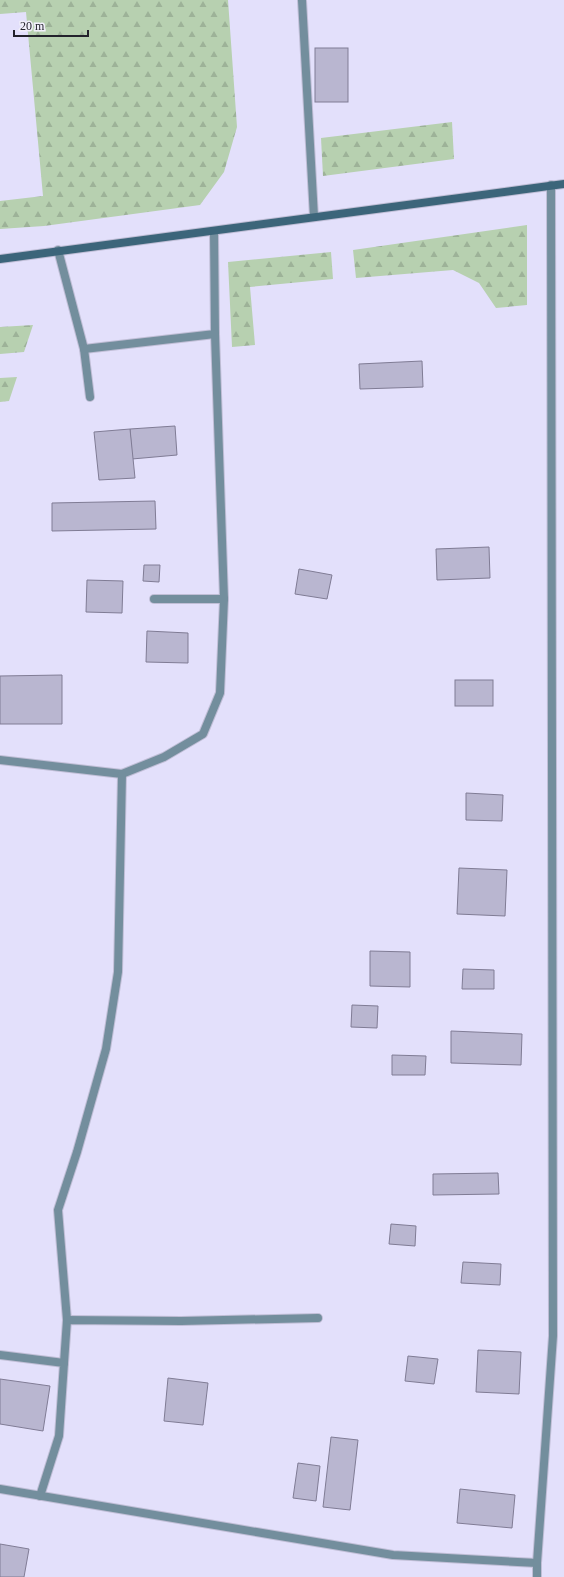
<svg xmlns="http://www.w3.org/2000/svg" width="564" height="1577" viewBox="0 0 564 1577" font-family="Georgia,serif">
	<style>
		.forest { fill: url(#forest-firs) }
		.building { fill: #b9b6d0; stroke: #807c95 }
		.lines { fill: none; stroke-linecap: round; stroke-linejoin: round }
		.service-casing { stroke: #c0bed6; stroke-width: 10 }
		.minor-casing { stroke: #c0bed6; stroke-width: 10 }
		.secondary-casing { stroke: #c0bed6; stroke-width: 10 }
		.service { stroke: #738e9d; stroke-width: 8 }
		.minor { stroke: #738e9d; stroke-width: 8 }
		.secondary { stroke: #3c657a; stroke-width: 8 }
	</style>
	<defs>
		<pattern id="forest-firs" width="22" height="20" patternUnits="userSpaceOnUse"><rect width="22" height="20" fill="#b7d0b0"/><path d="M5 1l3.5 6h-7zM16 11l3.5 6h-7z" fill="#9db298"/></pattern>
	</defs>
	<rect width="100%" height="100%" fill="#e3e0fb"/>
	<!-- forest -->
	<g class="forest">
		<path d="M0 0H228L237 127 224 172 200 205 44 226 0 229V201L43 196 26 12 0 14Z"/>
		<path d="M452 122 454 159 323 176 321 138Z"/>
		<path d="M527 225V305L496 308 479 283 453 270 356 278 353 250Z"/>
		<path d="M331 252 333 279 250 287 255 345 232 347 228 262Z"/>
		<path d="M33 325 24 352 0 354V327Z"/>
		<path d="M17 377 9 401 0 402V378Z"/>
	</g>
	<!-- building -->
	<g class="building">
		<rect x="315" y="48" width="33" height="54"/>
		<path d="M422 361 423 387 360 389 359 364Z"/>
		<path d="M175 426 177 455 132 459 130 429Z"/>
		<path d="M130 429 135 478 99 480 94 432Z"/>
		<path d="M155 501 156 529 52 531V503Z"/>
		<path d="M489 547 490 578 437 580 436 549Z"/>
		<path d="M144 565H160L159 582 143 581Z"/>
		<path d="M299 569 332 575 327 599 295 594Z"/>
		<path d="M87 580 123 581 122 613 86 612Z"/>
		<path d="M147 631 188 633V663L146 662Z"/>
		<path d="M62 675V724H0V676Z"/>
		<rect x="455" y="680" width="38" height="26"/>
		<path d="M466 793 503 795 502 821 466 820Z"/>
		<path d="M459 868 507 870 505 916 457 914Z"/>
		<path d="M370 951 410 952V987L370 986Z"/>
		<path d="M463 969 494 970V989H462Z"/>
		<path d="M352 1005 378 1006 377 1028 351 1027Z"/>
		<path d="M451 1031 522 1034 521 1065 451 1063Z"/>
		<path d="M392 1055 426 1056 425 1075H392Z"/>
		<path d="M498 1173 499 1194 433 1195V1174Z"/>
		<path d="M391 1224 416 1226 415 1246 389 1244Z"/>
		<path d="M463 1262 501 1264 500 1285 461 1283Z"/>
		<path d="M478 1350 521 1352 519 1394 476 1392Z"/>
		<path d="M408 1356 438 1359 434 1384 405 1381Z"/>
		<path d="M168 1378 208 1383 203 1425 164 1421Z"/>
		<path d="M0 1379 50 1386 43 1431 0 1424Z"/>
		<path d="M331 1437 358 1440 350 1510 323 1507Z"/>
		<path d="M298 1463 320 1466 316 1501 293 1498Z"/>
		<path d="M460 1489 515 1495 512 1528 457 1523Z"/>
		<path d="M0 1544 29 1549 24 1577H0Z"/>
	</g>
	<g class="lines">
		<defs>
			<g id="service">
				<path d="M302 0 314 217"/>
				<path d="M58 250 84 349 90 397"/>
				<path d="M84 349 215 334 214 231"/>
				<path d="M154 599H224"/>
				<path d="M0 760 122 774 164 757 203 734 220 693 224 599 215 334"/>
				<path d="M67 1320 58 1210 77 1152 106 1049 118 972 122 774"/>
				<path d="M0 1355 64 1363 59 1436 40 1496"/>
				<path d="M64 1363 67 1320 181 1321 318 1318"/>
			</g>
			<g id="minor">
				<path d="M0 1489 393 1555 537 1563"/>
				<path d="M537 1577V1563L553 1336 551 185"/>
			</g>
			<path id="secondary" d="M0 259 564 184"/>
		</defs>
		<!-- service casing -->
		<use href="#service" class="service-casing"/>
		<!-- minor casing -->
		<use href="#minor" class="minor-casing"/>
		<!-- secondary casing -->
		<use href="#secondary" class="secondary-casing"/>
		<!-- service -->
		<use href="#service" class="service"/>
		<!-- minor -->
		<use href="#minor" class="minor"/>
		<!-- secondary -->
		<use href="#secondary" class="secondary"/>
	</g>
	<!-- scale -->
	<path d="M14 30v6h74v-6" fill="none" stroke="#23222c" stroke-width="2"/>
	<text x="20" y="30" font-size="12" fill="#23222c" stroke="#f1effa" stroke-width="3" paint-order="stroke">20 m</text>
</svg>
